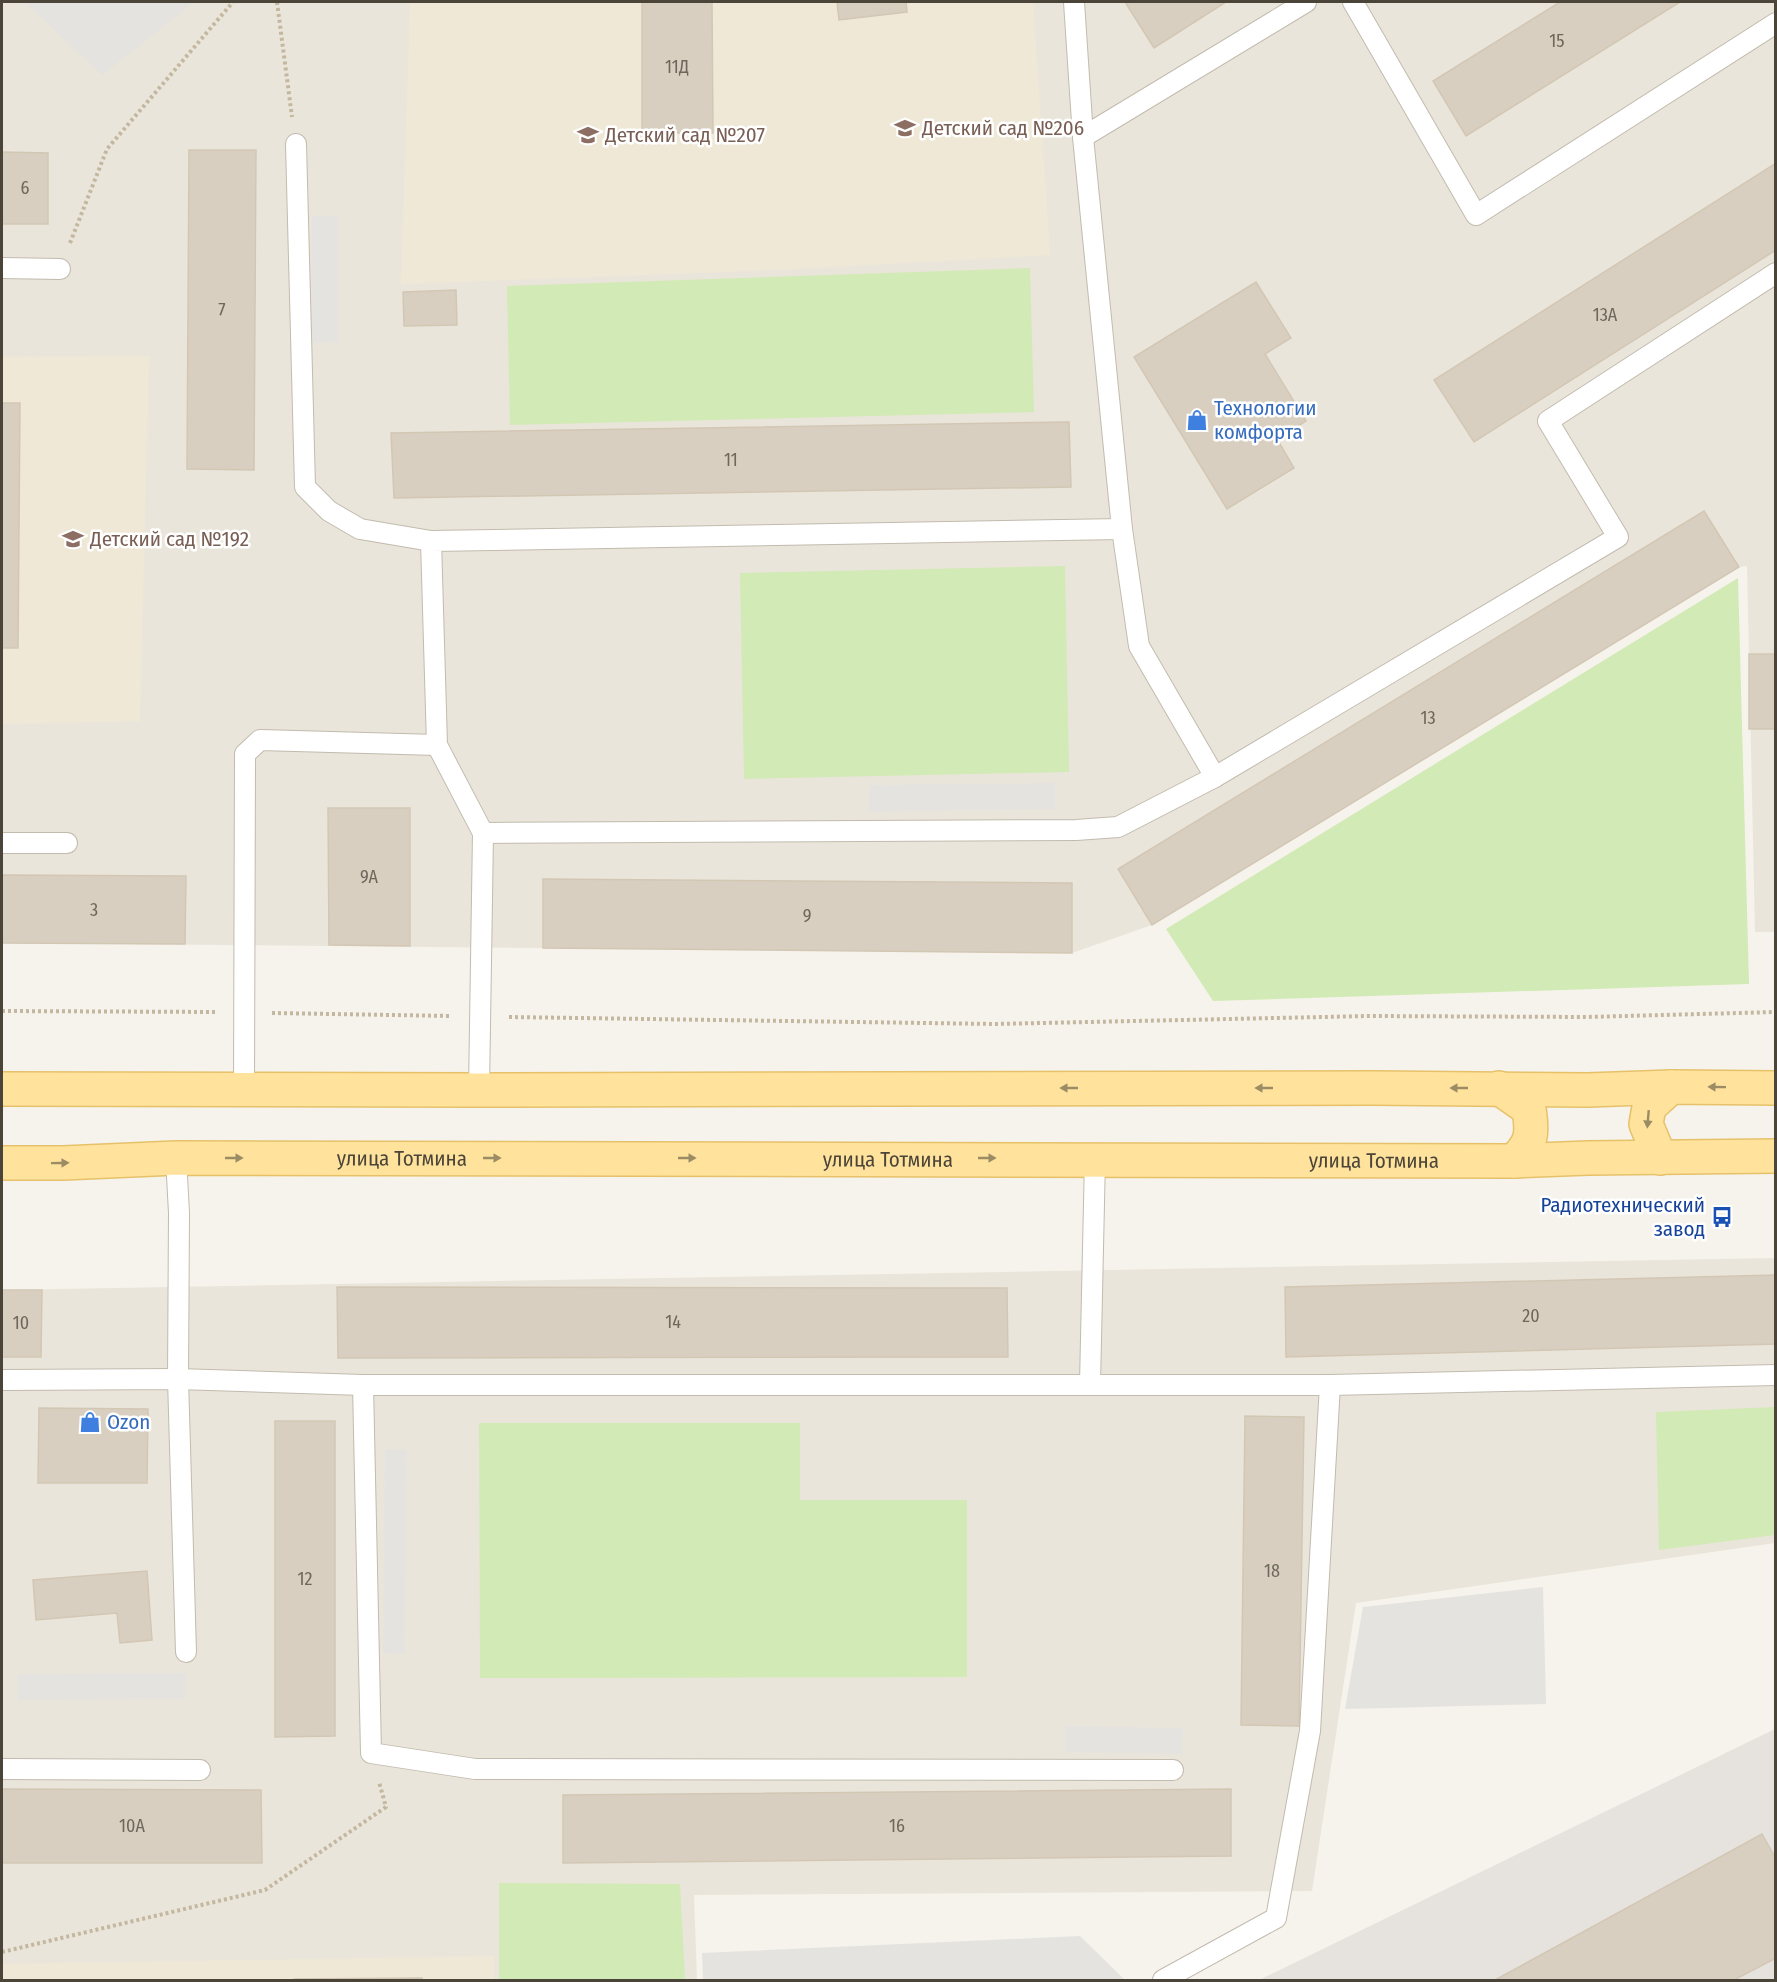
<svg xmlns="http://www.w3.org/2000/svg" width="1777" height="1982" viewBox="0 0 1777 1982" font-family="'Fira Sans Condensed',sans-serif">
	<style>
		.residential { fill: #eae5da }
		.industrial { fill: #e6e2dd }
		.education { fill: #efe8d6 }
		.green { fill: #d2eab5 }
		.parking { fill: #e5e3e0 }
		.building { fill: #d8cfc1; stroke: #d3c7b4; stroke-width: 1.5 }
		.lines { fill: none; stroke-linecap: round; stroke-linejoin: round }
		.lane-casing { stroke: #c2bbae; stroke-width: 22 }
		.primary-casing { stroke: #e6c16a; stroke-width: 36 }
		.path { stroke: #c4b79f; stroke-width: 4; stroke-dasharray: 3 3; stroke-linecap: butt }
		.lane { stroke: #fff; stroke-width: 20 }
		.primary { stroke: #ffe39c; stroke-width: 33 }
		.oneway { fill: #9c8c66 }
		.labels { text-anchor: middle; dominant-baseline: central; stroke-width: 5; stroke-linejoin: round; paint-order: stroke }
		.number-label { font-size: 18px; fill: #6e675b }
		.education-label { font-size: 21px; fill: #785e54; stroke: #fff; text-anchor: start }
		.shop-label { font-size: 21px; fill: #366cbe; stroke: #fff; text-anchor: start }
		.street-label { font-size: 21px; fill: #4b4439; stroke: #fff }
		.transit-label { font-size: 21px; fill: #164399; stroke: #fff; text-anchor: end }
	</style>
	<rect width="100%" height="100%" fill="#f6f3ec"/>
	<!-- residential -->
	<g class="residential">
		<path d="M2 2H1775V932H1755L1747 566 1739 567 1152 925 1072 953 2 943Z"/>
		<path d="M1775 1258V1543L1356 1603 1312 1891 694 1895 697 1980H2V1290Z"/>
	</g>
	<!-- industrial -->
	<path class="industrial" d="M1775 1729V1980H1259Z"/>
	<!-- education -->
	<g class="education">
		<path d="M410 2H1033L1050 255 775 270 401 284Z"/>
		<path d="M149 356 140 721 2 724V357Z"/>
		<path d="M494 1956V1980H2V1964Z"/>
	</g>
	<!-- green -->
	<g class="green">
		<path d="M1030 268 1034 412 510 425 507 286Z"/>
		<path d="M1065 566 1069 772 744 779 740 573Z"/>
		<path d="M1738 578 1749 984 1213 1001 1166 929Z"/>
		<path d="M1775 1407V1535L1659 1550 1656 1412Z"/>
		<path d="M479 1423H800V1500H967V1677L480 1678Z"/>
		<path d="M499 1883 680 1884 685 1980H499Z"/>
	</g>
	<!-- parking -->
	<g class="parking">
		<path d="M25 2H194L102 75Z"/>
		<path d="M312 216H338V342L311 343Z"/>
		<path d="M1055 783V809L869 812V785Z"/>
		<path d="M385 1449 407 1450 405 1654 383 1653Z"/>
		<path d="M1543 1587 1546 1704 1345 1709 1363 1607Z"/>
		<path d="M186 1673 185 1699 18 1700V1674Z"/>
		<path d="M1065 1726 1183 1728 1182 1754 1065 1752Z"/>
		<path d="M1080 1936 1125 1980H703L702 1953Z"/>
	</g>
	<!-- building -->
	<g class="building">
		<path d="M642 2H712L713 133H642Z"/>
		<path d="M837 2H906L907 12 839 20Z"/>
		<path d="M1125 2H1226L1154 48Z"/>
		<path d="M1560 2H1680L1466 136 1433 81Z"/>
		<path d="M189 150H256L254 470 187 469Z"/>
		<path d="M2 152 48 153V224H2Z"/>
		<path d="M1776 163V250L1474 442 1434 380Z"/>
		<path d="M1256 282 1291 338 1265 354 1306 421 1277 439 1294 468 1227 509 1134 357Z"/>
		<path d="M456 290 457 325 404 326 403 292Z"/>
		<path d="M2 403H20L18 648H2Z"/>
		<path d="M1069 422 1071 487 394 498 391 433Z"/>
		<path d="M1704 511 1739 567 1152 925 1118 869Z"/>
		<rect x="1749" y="654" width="27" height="75"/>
		<path d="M328 808H410V946L329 945Z"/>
		<path d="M2 875 186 876 185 944 2 943Z"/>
		<path d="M543 879 1072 883V953L543 948Z"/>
		<path d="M1776 1275V1344L1286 1357 1285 1287Z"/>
		<path d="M337 1287 1007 1288 1008 1357 338 1358Z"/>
		<path d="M2 1290H42L41 1357H2Z"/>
		<path d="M39 1408 148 1409 147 1483H38Z"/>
		<path d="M1245 1416 1304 1417 1299 1726 1241 1725Z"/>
		<path d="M275 1421H335V1736L275 1737Z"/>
		<path d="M147 1571 152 1640 120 1643 117 1613 36 1620 33 1580Z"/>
		<path d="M2 1789 261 1790 262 1863H2Z"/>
		<path d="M1231 1789V1856L563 1863V1795Z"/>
		<path d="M1762 1834 1776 1859V1958L1734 1980H1495Z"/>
		<path d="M422 1978V1980H294V1979Z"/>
	</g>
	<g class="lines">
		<defs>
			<g id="lane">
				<path d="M1353 2 1476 215 1776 23"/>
				<path d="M1083 137 1306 2"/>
				<path d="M296 144 305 487 329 511 360 529 431 541"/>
				<path d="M2 268 60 269"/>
				<path d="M1215 777 1618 537 1548 421 1776 273"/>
				<path d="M483 833 437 745 431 541 1122 529"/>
				<path d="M2 843H67"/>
				<path d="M244 1088 245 754 260 740 437 745"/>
				<path d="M479 1090 483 833 1076 830 1118 827 1215 777 1139 646 1122 529 1083 137 1074 2"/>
				<path d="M176 1158 179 1213 178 1379 186 1652"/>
				<path d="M2 1380 178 1379 363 1385H1330L1776 1375"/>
				<path d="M1090 1384 1095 1158"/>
				<path d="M363 1385 371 1753 475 1769 1173 1770"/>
				<path d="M2 1769 200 1770"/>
				<path d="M1163 1980 1276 1918 1310 1731 1330 1385"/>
			</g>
			<g id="primary">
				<path d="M1499 1088 1529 1109C1533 1135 1532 1143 1514 1161"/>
				<path d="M2 1089 479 1090 1374 1088 1588 1090 1671 1087 1776 1088"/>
				<path d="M1660 1158 1646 1124 1649 1107 1671 1087"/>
				<path id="s1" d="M2 1163H63L176 1158 1514 1161 1588 1158 1776 1156"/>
			</g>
		</defs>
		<!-- lane casing -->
		<use href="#lane" class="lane-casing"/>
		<!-- primary casing -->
		<use href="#primary" class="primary-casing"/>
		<!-- path -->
		<g class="path">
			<path d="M277 2 292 117"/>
			<path d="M70 243 107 149 233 2"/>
			<path d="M2 1011 217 1012"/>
			<path d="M272 1013 451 1016"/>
			<path d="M509 1017 995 1024 1369 1016 1587 1017 1776 1012"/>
			<path d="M2 1952 265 1890 386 1807 379 1782"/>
		</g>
		<!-- lane -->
		<use href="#lane" class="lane"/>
		<!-- primary -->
		<use href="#primary" class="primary"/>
	</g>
	<!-- one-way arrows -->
	<defs><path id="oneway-solid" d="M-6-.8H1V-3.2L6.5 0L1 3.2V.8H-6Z" transform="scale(1.5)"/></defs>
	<g class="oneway">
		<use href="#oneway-solid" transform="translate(1717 1087) rotate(-179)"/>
		<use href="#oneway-solid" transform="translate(1069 1088) rotate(180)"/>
		<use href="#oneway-solid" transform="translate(1264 1088) rotate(180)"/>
		<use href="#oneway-solid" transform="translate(1459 1088) rotate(-180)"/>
		<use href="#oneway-solid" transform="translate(1648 1119) rotate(95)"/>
		<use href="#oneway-solid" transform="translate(234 1158)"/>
		<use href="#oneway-solid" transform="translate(492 1158)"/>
		<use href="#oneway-solid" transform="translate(687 1158)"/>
		<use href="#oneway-solid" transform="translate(987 1158)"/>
		<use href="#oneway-solid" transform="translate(60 1163) rotate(-1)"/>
	</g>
	<!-- icons -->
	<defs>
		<symbol id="school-bare" viewBox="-9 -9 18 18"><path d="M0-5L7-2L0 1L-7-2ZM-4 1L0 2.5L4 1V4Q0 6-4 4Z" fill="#8d6e63" stroke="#fff" stroke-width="2.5" paint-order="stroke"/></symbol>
		<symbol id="shop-bare" viewBox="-9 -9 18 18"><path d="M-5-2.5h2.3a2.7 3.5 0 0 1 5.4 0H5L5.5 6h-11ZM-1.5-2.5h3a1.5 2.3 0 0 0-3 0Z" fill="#3f7fe0" stroke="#fff" stroke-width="2.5" paint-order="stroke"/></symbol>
		<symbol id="bus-bare" viewBox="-9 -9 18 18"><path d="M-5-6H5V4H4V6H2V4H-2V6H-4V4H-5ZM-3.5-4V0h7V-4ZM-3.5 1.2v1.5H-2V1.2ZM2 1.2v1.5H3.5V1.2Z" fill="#1a4fb4" stroke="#fff" stroke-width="2.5" paint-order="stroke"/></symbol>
	</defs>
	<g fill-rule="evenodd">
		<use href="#school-bare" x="890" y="113" width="30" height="30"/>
		<use href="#school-bare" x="573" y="120" width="30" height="30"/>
		<use href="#shop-bare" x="1182" y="405" width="30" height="30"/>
		<use href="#school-bare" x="58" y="524" width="30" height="30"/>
		<use href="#bus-bare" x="1707" y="1202" width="30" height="30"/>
		<use href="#shop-bare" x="75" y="1407" width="30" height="30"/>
	</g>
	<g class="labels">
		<!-- number labels -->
		<g class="number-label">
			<text x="1557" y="41">15</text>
			<text x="677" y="67">11Д</text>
			<text x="25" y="188">6</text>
			<text x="222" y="310">7</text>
			<text x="1605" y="315">13А</text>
			<text x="731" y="460">11</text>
			<text x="1428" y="718">13</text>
			<text x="369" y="877">9А</text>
			<text x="94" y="910">3</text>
			<text x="807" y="916">9</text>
			<text x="1531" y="1316">20</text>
			<text x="673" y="1322">14</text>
			<text x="21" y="1323">10</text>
			<text x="1272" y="1571">18</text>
			<text x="305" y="1579">12</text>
			<text x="132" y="1826">10А</text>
			<text x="897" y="1826">16</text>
		</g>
		<!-- education labels -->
		<g class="education-label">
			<text x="922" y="128">Детский сад №206</text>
			<text x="605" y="135">Детский сад №207</text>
			<text x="90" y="539">Детский сад №192</text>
		</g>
		<!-- shop labels -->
		<g class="shop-label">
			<text x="1214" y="408">Технологии<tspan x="1214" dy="24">комфорта</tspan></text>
			<text x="107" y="1422">Ozon</text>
		</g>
		<!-- street labels -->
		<g class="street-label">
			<text stroke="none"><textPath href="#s1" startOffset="400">улица Тотмина</textPath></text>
			<text stroke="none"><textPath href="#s1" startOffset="886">улица Тотмина</textPath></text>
			<text stroke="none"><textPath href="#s1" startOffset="1372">улица Тотмина</textPath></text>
		</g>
		<!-- transit labels -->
		<g class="transit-label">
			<text x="1705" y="1205">Радиотехнический<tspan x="1705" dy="24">завод</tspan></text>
		</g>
	</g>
	<!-- border -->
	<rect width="1777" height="1982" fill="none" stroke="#4b4439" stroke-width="6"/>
</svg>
